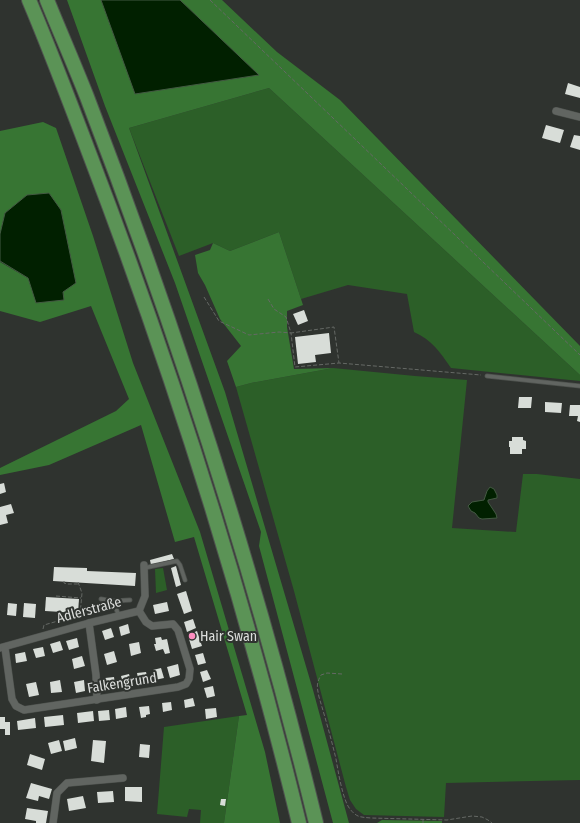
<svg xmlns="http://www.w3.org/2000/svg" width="580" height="823" viewBox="0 0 580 823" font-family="'Fira Sans Condensed',sans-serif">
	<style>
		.green { fill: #2c5f28 }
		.forest { fill: #377533 }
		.water { fill: #012000; stroke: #435942 }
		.building { fill: #d8ddd8 }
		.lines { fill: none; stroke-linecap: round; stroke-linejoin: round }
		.service-casing { stroke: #4e524e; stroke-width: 5 }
		.minor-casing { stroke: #4e524e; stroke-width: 8 }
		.motorway-casing { stroke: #4e524e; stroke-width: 16 }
		.path { stroke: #656965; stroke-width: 1; stroke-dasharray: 4 2; stroke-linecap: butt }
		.service { stroke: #616561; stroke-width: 3.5 }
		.minor { stroke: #616561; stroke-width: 7 }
		.motorway { stroke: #5b9356; stroke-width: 14 }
		.poi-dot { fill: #fd8ec0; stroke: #2f332f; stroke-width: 1.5 }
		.labels { text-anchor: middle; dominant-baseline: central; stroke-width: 4; stroke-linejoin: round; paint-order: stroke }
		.street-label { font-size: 14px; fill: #dcdedc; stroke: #2f332f }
		.poi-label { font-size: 14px; fill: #dcdedc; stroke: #2f332f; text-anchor: start }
	</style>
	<rect width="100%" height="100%" fill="#2f332f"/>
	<!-- green -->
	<g class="green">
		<path d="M269 88 580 375V381L451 368C440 352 432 340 414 332L407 294 348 285 301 299 279 232 230 251 213 243 179 256 129 128Z"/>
		<path d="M333 368 415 376 467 380 452 528 516 532 523 474H537L580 479V780L446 783 444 817 364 815 356 809 350 800 346 787 294 591 236 387 251 383Z"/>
		<path d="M163 568 167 590 156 593 155 569Z"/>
		<path d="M239 716 224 823H200L201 810 189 809 187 817 157 814 164 727Z"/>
	</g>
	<!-- forest -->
	<g class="forest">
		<path d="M67 0H101L135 93 259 75 180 0H222L277 52 340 100 580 346V375L269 88 129 128 225 392 313 690 349 823H333L259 546 261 532 175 283 105 106Z"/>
		<path d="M43 122 56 128 93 236 133 363 200 532 265 752 280 823H224L239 716 247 715 194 537 175 542 141 425 49 465 0 475V468L116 411 129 399 91 306 40 322 0 311V259V262L64 299 63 292 27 195 5 213 0 234V131Z"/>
		<path d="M279 232 303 305 287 311V327L294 369 333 368 251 383 236 387 227 361 241 346 220 319 205 285 198 273 195 255 210 250 213 243 230 251Z"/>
		<path d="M382 820 442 821V823H377Z"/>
	</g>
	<!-- water -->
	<g class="water">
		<path d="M101 0H180L259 75 135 94Z"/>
		<path d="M49 193 61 210 76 283 63 292 64 300 36 303 28 278 0 261V234L5 213 27 195Z"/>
		<path d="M490 487 494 489 497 495V498L488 500V502L496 514 497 518 482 519 479 518 475 513 471 511 468 506 472 502 484 500 487 491Z"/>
	</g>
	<!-- building -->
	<g class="building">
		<path d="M568 83 580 87V98L565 94Z"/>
		<path d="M546 125 564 130 560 143 542 138Z"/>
		<path d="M574 135 580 136V150L570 147Z"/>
		<path d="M304 310 308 321 298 325 293 314Z"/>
		<path d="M329 333 331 353 315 355 316 362 298 364 295 337Z"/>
		<path d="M519 397H532L531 408H518Z"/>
		<path d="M545 402 562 403 561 413 545 412Z"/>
		<path d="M570 405H580V422L577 421 578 416H569Z"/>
		<path d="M512 437H523V440L526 441V449H522V454H510V447H509V441H512Z"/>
		<path d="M4 483 6 492 0 494V484Z"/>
		<path d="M11 504 14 513 6 515 8 523 0 525V507Z"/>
		<path d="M172 554 174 559 151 565 150 560Z"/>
		<path d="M176 566 181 585 176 587 171 568Z"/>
		<path d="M54 567 87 568V571L136 573 135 586 53 581Z"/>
		<path d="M186 591 192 611 184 614 177 594Z"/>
		<path d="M46 597 79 599 78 613 45 611Z"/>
		<path d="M167 602 169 611 155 614 153 605Z"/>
		<path d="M8 603 17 604 16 616 7 615Z"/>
		<path d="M24 603 36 604 35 618 23 617Z"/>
		<path d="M193 619 196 628 187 632 184 622Z"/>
		<path d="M128 624 130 633 121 636 119 627Z"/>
		<path d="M111 628 114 637 105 640 102 631Z"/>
		<path d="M197 631 202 646 192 649 189 639 192 638 190 634Z"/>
		<path d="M161 637 162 640 167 639 170 653 165 654 163 649 156 651 154 644H156L155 638Z"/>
		<path d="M77 638 79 647 69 650 66 641Z"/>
		<path d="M60 641 63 650 53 653 50 644Z"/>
		<path d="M139 642 141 653 131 656 129 644Z"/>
		<path d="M43 647 45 656 36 658 33 649Z"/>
		<path d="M114 651 117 662 107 665 104 654Z"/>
		<path d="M25 652 27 661 16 663 15 654Z"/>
		<path d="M203 653 206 663 198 665 195 655Z"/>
		<path d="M82 656 85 666 74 669 72 659Z"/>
		<path d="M178 664 180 675 170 678 167 667Z"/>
		<path d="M161 668 164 678 155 680 153 670Z"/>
		<path d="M207 670 211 679 203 682 200 672Z"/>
		<path d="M146 672 148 681 139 683 137 673Z"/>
		<path d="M129 674 131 683 123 685 121 676Z"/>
		<path d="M114 677 115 686 107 688 105 678Z"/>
		<path d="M60 680 62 692 51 693 50 682Z"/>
		<path d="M84 680 85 691 76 693 74 682Z"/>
		<path d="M36 682 39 695 29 697 26 684Z"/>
		<path d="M213 686 215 696 207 698 204 688Z"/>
		<path d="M193 698 195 706 185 708 184 700Z"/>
		<path d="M171 702 172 710 163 712 162 703Z"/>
		<path d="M149 706 150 714 146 715V717L141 718 139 707Z"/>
		<path d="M126 707 127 717 116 719 115 709Z"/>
		<path d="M216 708 217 717 206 719 205 709Z"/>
		<path d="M109 710 110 720 99 721 98 711Z"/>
		<path d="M93 711 94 721 78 723 77 713Z"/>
		<path d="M63 715 64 725 45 727 44 717Z"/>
		<path d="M0 717H5V722H10V735H5V729H0Z"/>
		<path d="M35 718 36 728 18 730 17 721Z"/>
		<path d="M75 738 77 748 65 751 63 741Z"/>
		<path d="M59 740 62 751 51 754 48 743Z"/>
		<path d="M93 740 106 741 104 763 91 761Z"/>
		<path d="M140 744 150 745 149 758 139 757Z"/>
		<path d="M30 754 45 759 42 770 27 765Z"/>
		<path d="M31 783 52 789 49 799 39 796 38 801 26 798Z"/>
		<path d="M125 787H142V802L125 801Z"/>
		<path d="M113 791 114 802 98 803 97 792Z"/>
		<path d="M83 796 86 808 69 811 67 799Z"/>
		<path d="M221 799H226L225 806 220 805Z"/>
		<path d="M27 808 48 811 46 823H36V821L25 819Z"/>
	</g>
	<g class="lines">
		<defs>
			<g id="service">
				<path d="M487 376 580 386"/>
				<path d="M144 568 177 561 180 565 185 580"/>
				<path d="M101 599 113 601 119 616"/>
				<path d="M113 601 130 600"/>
			</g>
			<g id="minor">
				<path d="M556 111 580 117"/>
				<path d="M89 623 96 675 97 700"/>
				<path d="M0 648 89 623 139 611 145 596 144 565"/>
				<path d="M5 648 12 699 16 706 24 710 178 687 186 684 189 679 190 669 178 630 173 624 152 626 146 622 139 611"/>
				<path d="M53 823 57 793 67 783 123 778"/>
			</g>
			<g id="motorway">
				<path d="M29 0C51 52 71 105 91 158 174 375 244 597 299 823"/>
				<path d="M47 0C60 32 74 64 87 97 178 334 256 576 316 823"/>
			</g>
		</defs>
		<!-- service casing -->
		<use href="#service" class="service-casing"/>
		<!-- minor casing -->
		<use href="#minor" class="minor-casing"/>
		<!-- motorway casing -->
		<use href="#motorway" class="motorway-casing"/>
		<!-- path -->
		<g class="path">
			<path d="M210 0 580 355"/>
			<path d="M204 297 219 321 249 335 279 332 291 333 295 367 339 363 481 375"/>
			<path d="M268 299 274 309 286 317 291 333 334 327 339 363"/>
			<path d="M64 581V583L67 584H78"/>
			<path d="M78 582 82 593 80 615 96 610 100 613"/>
			<path d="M56 596 81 598"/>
			<path d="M43 629 44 625 79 615"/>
			<path d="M342 674 327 673 321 675C316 684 317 687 319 697 325 717 331 738 336 759 338 771 343 801 350 809 357 818 361 817 371 818L447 820 472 816 482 817 488 820 492 823"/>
			<path d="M423 823V820"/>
		</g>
		<!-- service -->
		<use href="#service" class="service"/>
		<!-- minor -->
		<use href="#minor" class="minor"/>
		<!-- motorway -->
		<use href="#motorway" class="motorway"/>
	</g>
	<!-- markers -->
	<circle class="poi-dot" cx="192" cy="636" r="4"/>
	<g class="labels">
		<!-- street labels -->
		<g class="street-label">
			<text transform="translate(89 610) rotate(-15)">Adlerstraße</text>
			<text transform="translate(122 683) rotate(-9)">Falkengrund</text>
		</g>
		<!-- poi labels -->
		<g class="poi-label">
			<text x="200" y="636">Hair Swan</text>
		</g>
	</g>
</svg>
